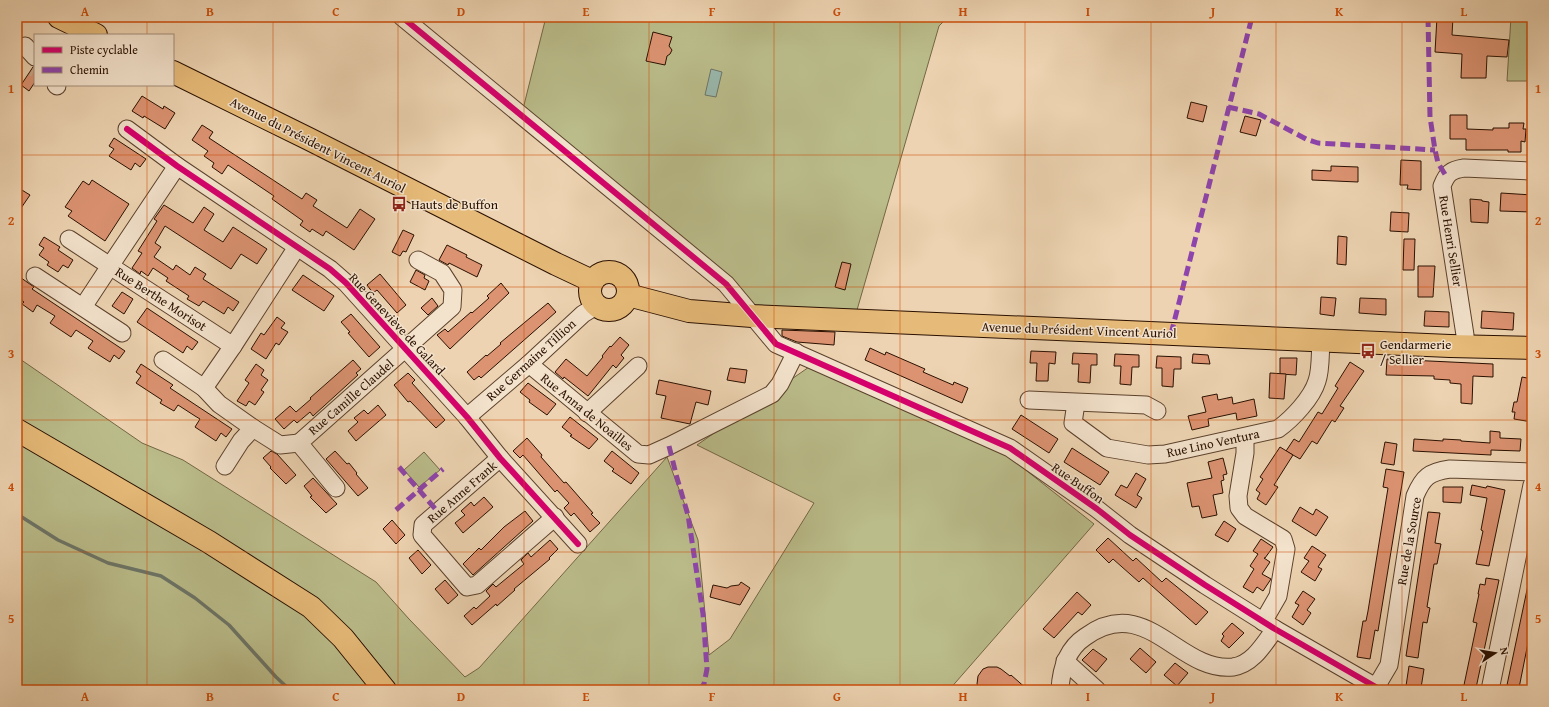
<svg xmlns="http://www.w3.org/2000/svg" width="1549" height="707" viewBox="0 0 1549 707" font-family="'Gentium Book Plus',serif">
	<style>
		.green { fill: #babc8a; stroke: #726645 }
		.water { fill: #99b8ac; stroke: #6d7567 }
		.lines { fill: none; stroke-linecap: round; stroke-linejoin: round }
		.stream { stroke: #6d7567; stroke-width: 3.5 }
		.building { fill: #dc9372; stroke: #2a1000 }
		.minor-tunnel { stroke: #c6ac8e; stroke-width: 17; stroke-dasharray: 17 8; stroke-linecap: butt }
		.minor-casing { stroke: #5b412c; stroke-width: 19 }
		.major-casing { stroke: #2a1000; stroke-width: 24 }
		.minor { stroke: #f3e2cc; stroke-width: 17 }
		.major { stroke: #e6ba78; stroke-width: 22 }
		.quiet { stroke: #8e44ad; stroke-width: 5; stroke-dasharray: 10 5; stroke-linecap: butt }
		.cycleway-casing { stroke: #f3e2cc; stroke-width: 8 }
		.cycleway { stroke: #d6006c; stroke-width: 6 }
		.grid { fill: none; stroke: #cc4e0a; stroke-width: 1; stroke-opacity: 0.55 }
		.labels { text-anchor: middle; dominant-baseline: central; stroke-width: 3; stroke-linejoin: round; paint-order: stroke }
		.street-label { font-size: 13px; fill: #2a1000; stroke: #f3e2cc }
		.poi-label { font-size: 13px; fill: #2a1000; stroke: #f3e2cc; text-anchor: start }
		.neatline { fill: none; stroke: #cc4e0a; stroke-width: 1.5 }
		.grid-label { font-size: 13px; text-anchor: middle; font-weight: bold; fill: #cc4e0a }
	</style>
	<rect width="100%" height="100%" fill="#edd3b1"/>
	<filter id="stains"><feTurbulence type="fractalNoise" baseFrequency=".005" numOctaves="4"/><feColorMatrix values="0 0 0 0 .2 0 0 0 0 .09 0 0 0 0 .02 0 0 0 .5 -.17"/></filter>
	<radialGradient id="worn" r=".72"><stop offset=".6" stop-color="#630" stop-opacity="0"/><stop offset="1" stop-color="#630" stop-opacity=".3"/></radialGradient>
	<!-- green -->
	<g class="green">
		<path d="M546 17H948L939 26 857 310 755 306 523 109Z"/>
		<path d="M1511 17H1532V81H1507Z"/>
		<path d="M17 357 142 443 183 460 376 582 409 619 465 677 479 668 667 457 698 540 709 655 730 639 814 503 697 445 809 367 1008 456 1094 524 949 690H400L352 631 327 636 371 690H17Z"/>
		<path d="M424 452 440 470 419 487 404 470Z"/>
	</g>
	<!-- water -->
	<path class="water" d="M711 69 722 72 716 97 705 95Z"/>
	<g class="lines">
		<!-- stream -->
		<path class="stream" d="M17 514 58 540 108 563 161 576 195 598 229 625 276 677 290 690"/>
	</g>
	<!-- building -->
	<g class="building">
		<path d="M1437 17H1453L1452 35 1509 40 1507 57 1487 56 1486 78H1461L1462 54 1435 52Z"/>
		<path d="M653 32 672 37 669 46 672 50 670 54 667 56 665 65 646 61Z"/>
		<path d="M33 67H35V82L29 91 21 85Z"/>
		<path d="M142 96 163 109 164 106 175 113 165 129 144 116 143 118 132 111Z"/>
		<path d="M1191 102 1207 106 1203 122 1187 118Z"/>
		<path d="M1450 115H1467V129L1493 130V128H1509V123H1524L1523 129H1526L1525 142 1521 141V152H1508V150H1466V139H1450Z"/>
		<path d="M1245 116 1261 120 1256 136 1240 132Z"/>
		<path d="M202 125 213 132 209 138 302 199 306 193 317 200 313 206 347 228 360 209 375 219 354 250 326 231 323 236 312 229 310 232 300 225 303 221 272 199 274 196 228 165 222 174 212 167 214 163 204 156 208 151 192 140Z"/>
		<path d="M114 138 146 159 140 167 135 163 131 170 109 156 114 149 109 146Z"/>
		<path d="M1401 160 1421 161V190L1407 189 1408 185H1400Z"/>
		<path d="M1331 166 1358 167V182L1312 180V170L1331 171Z"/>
		<path d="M92 180 129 204 105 241 68 216 72 211 65 207 83 181 89 185Z"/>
		<path d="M17 187 30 195 17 214Z"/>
		<path d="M1501 193 1532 195V212L1500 211Z"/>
		<path d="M1470 199 1482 200V201L1489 202 1488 223 1471 222Z"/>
		<path d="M164 205 193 223 204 207 214 214 204 230 223 242 233 227 267 249 257 264 241 254 231 269 165 226 155 243 161 247 154 257 173 270 176 265 190 275 195 267 206 274 203 279 239 302 233 311 228 307 224 314 203 301 199 306 187 299 189 296 166 281 168 278 153 268 148 276 141 271 140 274 132 268 142 253 138 251 157 221 154 219Z"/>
		<path d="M1391 212 1409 213 1408 232 1390 231Z"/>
		<path d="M403 230 414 235 406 252 403 251 400 256 392 252Z"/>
		<path d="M1338 236 1347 237 1346 265 1337 264Z"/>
		<path d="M44 237 60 247 58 250 73 260 68 268 63 265 58 272 47 265 49 262 39 255 44 248 39 245Z"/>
		<path d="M1404 239H1415L1414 270H1403Z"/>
		<path d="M447 245 467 255 466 257 482 265 477 277 449 263 448 265 439 260Z"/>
		<path d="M842 262 851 264 845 290 835 287Z"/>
		<path d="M1418 266H1435L1433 297H1418Z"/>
		<path d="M416 270 425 275 424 278 429 281 425 290 410 282Z"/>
		<path d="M380 274 406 305 397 313 377 290 373 293 367 285Z"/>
		<path d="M17 275 34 287 32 289 125 351 119 359 114 355 110 362 88 348 93 341 76 330 71 337 50 323 55 316 37 305 33 312 22 304 24 302 17 297Z"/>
		<path d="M303 275 334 296 324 311 292 290Z"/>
		<path d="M501 283 509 293 450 349 437 335 445 329 448 332 471 312 472 313 489 298 487 296Z"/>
		<path d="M122 292 133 299 124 314 112 306Z"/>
		<path d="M1321 297 1336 298 1334 316 1320 314Z"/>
		<path d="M432 298 438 306 428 315 421 308Z"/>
		<path d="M1360 298 1386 299V315L1359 313Z"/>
		<path d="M548 303 556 312 481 378 479 376 474 380 467 372 486 355 487 356 501 344 500 343Z"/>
		<path d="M147 308 198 342 192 350 187 346 183 353 137 322Z"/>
		<path d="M1425 311 1449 312V327L1424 326Z"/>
		<path d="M1482 311 1514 313 1513 330 1481 328Z"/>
		<path d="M351 314 380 347 369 357 348 333 350 332 341 322Z"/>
		<path d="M277 317 285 323 281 328 288 332 279 345 276 343 266 359 251 349 261 333 264 335Z"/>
		<path d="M782 330 835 332 834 345 797 342 782 336Z"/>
		<path d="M620 337 629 345 621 355 624 358 616 368 613 365 588 396 564 377 563 379 555 372 566 359 587 376 603 357 602 356 610 346 611 347Z"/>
		<path d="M870 348 885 355 886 352 925 369 923 372 953 385 954 382 968 388 962 403 865 360Z"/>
		<path d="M1031 351 1056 352 1055 364 1049 363 1048 381H1036L1037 363H1030Z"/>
		<path d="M1073 353 1097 354V365H1091L1090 383 1078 382 1079 364H1072Z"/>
		<path d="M1115 354 1139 355V367H1132L1131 385 1120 384 1121 366H1114Z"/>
		<path d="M1193 354 1208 355 1210 364 1192 363Z"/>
		<path d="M1157 356 1181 357V369H1174L1173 387 1162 386V368H1156Z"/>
		<path d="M1280 358H1297L1296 375 1280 374Z"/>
		<path d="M1387 359 1493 364V377L1473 376 1472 404 1461 403V384L1450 383V380L1434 379V376L1386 375Z"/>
		<path d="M353 360 361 369 356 373 358 375 313 416 310 412 297 423 294 420 284 429 275 419 290 406 296 412 311 399 310 398Z"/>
		<path d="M1350 362 1364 371 1340 406 1344 408 1335 422 1332 420 1317 444 1312 441 1300 459 1286 451 1294 439 1299 442 1318 412 1322 414 1338 388 1335 386Z"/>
		<path d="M141 364 173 385 170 388 232 429 226 437 221 433 216 441 195 427 200 419 195 416 178 405 174 411 160 403 162 400 136 383 141 376 136 372Z"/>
		<path d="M256 364 264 370 261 375 268 380 261 390 264 392 255 405 249 401 246 406 237 401 249 383 245 380Z"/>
		<path d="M730 368 747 370 745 383 727 380Z"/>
		<path d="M408 373 415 380 412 383 445 420 436 428 410 401 408 402 394 385Z"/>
		<path d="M1270 373 1286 374 1284 399 1269 398Z"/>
		<path d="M1522 377 1532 379V422L1514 419 1515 412H1512L1514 402H1517Z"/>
		<path d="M659 380 711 391 708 405 696 402 690 424 661 418 666 396 656 394Z"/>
		<path d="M528 383 556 404 547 415 529 402 530 400 520 392Z"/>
		<path d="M1217 394 1218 400 1232 397 1233 404 1254 399 1257 416 1237 420 1236 413 1208 419 1209 426 1192 430 1188 416 1206 412 1202 397Z"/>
		<path d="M378 405 386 415 356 441 348 431 358 422 354 418 364 410 368 414Z"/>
		<path d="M1021 415 1058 439 1049 453 1012 429Z"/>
		<path d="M570 417 598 439 589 449 570 436 572 435 562 427Z"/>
		<path d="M1490 431 1500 432V438L1521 439 1520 451 1491 450V455L1413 451 1414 439 1443 441V439L1461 440V441L1490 443Z"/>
		<path d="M527 438 542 455 541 457 549 466 564 483 566 482 593 513 591 514 600 523 590 532 574 513 571 516 564 508 569 503 557 490 555 492 523 455 520 458 513 451Z"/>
		<path d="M1385 442 1397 444 1394 465 1381 463Z"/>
		<path d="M1280 447 1293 455 1274 485 1278 487 1266 505 1257 499 1260 493 1256 490 1263 479 1260 477Z"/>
		<path d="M1072 448 1109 472 1100 485 1064 462Z"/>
		<path d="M271 451 277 454 296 475 286 484 270 468 271 467 263 458Z"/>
		<path d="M335 451 347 464 349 463 357 473 356 474 368 488 358 496 326 459Z"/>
		<path d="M612 451 639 473 631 484 612 471 614 469 604 461Z"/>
		<path d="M1223 458 1227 474 1223 475 1224 480 1221 481 1223 493 1213 495 1217 515 1202 518 1199 506 1192 507 1187 483 1212 478 1208 462Z"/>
		<path d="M1386 469 1404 472 1378 631 1375 630 1370 659 1357 657 1363 621H1366L1368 611 1388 488 1383 487Z"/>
		<path d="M1136 473 1146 479 1137 495 1142 498 1136 508 1115 495 1121 485 1127 488Z"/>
		<path d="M313 478 337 504 326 513 310 497 312 496 304 486Z"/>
		<path d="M1472 485 1486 488 1487 486 1505 490 1489 566 1476 564 1483 531 1481 530 1487 498 1470 495Z"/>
		<path d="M1443 487H1463L1461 503 1443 502Z"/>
		<path d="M484 497 493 507 463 533 455 523 465 515 461 511 471 502 474 506Z"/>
		<path d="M1300 507 1313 515 1316 509 1328 517 1316 536 1292 521Z"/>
		<path d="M525 511 533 521 473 575 463 564 479 548 481 550 504 527Z"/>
		<path d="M1428 512 1440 513 1435 543 1441 544 1437 564H1434L1427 607 1430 608 1427 623 1423 622 1418 658 1406 656Z"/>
		<path d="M392 520 405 535 396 544 383 529Z"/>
		<path d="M1224 521 1236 529 1228 542 1215 535Z"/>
		<path d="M1108 538 1133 561 1136 558 1162 582 1166 578 1208 612 1196 625 1143 578 1139 582 1113 559 1109 563 1096 550Z"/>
		<path d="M1261 539 1273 547 1265 558H1264L1270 562 1262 574 1271 579 1263 591 1257 587 1253 593 1243 587 1254 569 1250 566 1258 554 1253 551Z"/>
		<path d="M550 540 558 549 549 558 550 559 514 589 515 590 497 606 496 604 472 625 464 616 474 607 476 609 490 596 486 591 493 584 496 587 524 564 521 560 528 553 531 557Z"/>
		<path d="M1312 546 1326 555 1318 567 1322 569 1315 581 1301 572 1309 561 1304 558Z"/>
		<path d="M418 550 431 565 422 574 409 558Z"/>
		<path d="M1486 578 1499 580 1476 688 1464 685 1477 623 1473 622 1479 594H1478L1480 584 1485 585Z"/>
		<path d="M445 580 458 595 448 604 435 589Z"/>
		<path d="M741 582 750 588 740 605 710 597 713 585 727 588 731 586 739 585Z"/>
		<path d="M1528 585 1532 586V623L1519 688 1507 685Z"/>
		<path d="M1303 591 1315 599 1307 610 1311 613 1303 625 1292 617 1299 605 1295 603Z"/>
		<path d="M1077 592 1091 605 1082 615 1078 612 1054 638 1043 629Z"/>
		<path d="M1232 623 1244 633 1229 648 1221 641 1224 636 1222 634Z"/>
		<path d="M1140 648 1156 662 1146 673 1130 659Z"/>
		<path d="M1093 649 1107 659 1096 672 1082 660Z"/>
		<path d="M1175 663 1188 673 1177 686 1164 675Z"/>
		<path d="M1409 666 1424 669 1421 688 1406 686Z"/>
		<path d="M988 667H997L1001 669 1010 676 1011 675 1028 690H979L977 684 978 676 983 669Z"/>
	</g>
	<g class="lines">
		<!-- minor-tunnel -->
		<path class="minor-tunnel" d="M33 68 35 69"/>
		<defs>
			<g id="minor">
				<path d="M402 17 726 284 776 344 1010 448 1097 509 1130 535 1205 585 1275 629 1381 690"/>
				<path d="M25 46 35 57"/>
				<path d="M56 85 57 86"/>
				<path d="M127 129 177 166 330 269 346 283 467 417 500 458 578 544"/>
				<path d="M177 166 110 266 233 346 297 247"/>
				<path d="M69 239 110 266 83 307"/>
				<path d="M35 276 122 333"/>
				<path d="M1465 347V335L1442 186C1447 173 1451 170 1464 168L1532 171"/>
				<path d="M163 360 204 388 219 404 253 428"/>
				<path d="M529 364 638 454 649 455 669 446 772 394 780 384 796 352"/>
				<path d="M204 388 233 346"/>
				<path d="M1029 400 1146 405 1157 411"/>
				<path d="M1076 403 1073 423 1107 448 1148 455 1165 454 1278 429C1292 419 1312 398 1317 381 1321 370 1320 353 1321 341"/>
				<path d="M587 413 638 366"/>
				<path d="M467 417 529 364 583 314 596 306"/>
				<path d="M1245 438V453L1238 496 1239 508 1245 516 1283 539 1286 549 1278 596 1263 622"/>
				<path d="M500 458 423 525 422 535 467 587 477 585 555 517"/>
				<path d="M225 466 241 441 253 428 280 445 299 443"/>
				<path d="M336 488 299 443 452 307 453 290 442 273 418 260"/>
				<path d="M1065 661 1097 690"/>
				<path d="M1376 687 1389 665 1415 496C1423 477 1429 472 1450 469L1532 472"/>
				<path d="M1060 690C1061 669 1067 649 1085 637 1146 592 1179 673 1233 667 1253 664 1264 644 1275 629"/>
				<path d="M1490 690 1532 485"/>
			</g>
			<g id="major">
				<path d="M59 17 96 35"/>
				<path d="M173 72 309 139 556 264 592 281"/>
				<circle cx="609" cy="291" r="19"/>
				<path d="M628 295 689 311 752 316 1450 346 1532 348"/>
				<path d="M17 430 209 542 311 607 343 638 385 690"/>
			</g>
		</defs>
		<!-- minor casing -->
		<use href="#minor" class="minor-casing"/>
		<!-- major casing -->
		<use href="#major" class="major-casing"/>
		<!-- minor -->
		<use href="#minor" class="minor"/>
		<!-- major -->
		<use href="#major" class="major"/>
		<!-- quiet -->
		<g class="quiet">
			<path d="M1428 17 1430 117 1435 150 1438 163 1446 176"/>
			<path d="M1228 107 1259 114 1306 139 1318 143 1435 150"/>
			<path d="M1171 334 1252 17"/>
			<path d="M669 446 677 478 688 515 703 614 707 669 704 684 700 690"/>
			<path d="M399 467 438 512"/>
			<path d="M396 510 443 469"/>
		</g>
		<defs>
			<g id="cycleway">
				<path d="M402 17 726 284 776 344 1010 448 1097 509 1130 535 1205 585 1275 629 1381 690"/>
				<path d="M127 129 177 166 330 269 346 283 467 417 500 458 578 544"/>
			</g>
		</defs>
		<!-- cycleway casing -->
		<use href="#cycleway" class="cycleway-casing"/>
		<!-- cycleway -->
		<use href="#cycleway" class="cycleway"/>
	</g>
	<!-- grid -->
	<path class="grid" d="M147 17V35M273 17V690M398 17V690M524 17V690M649 17V690M774 17V690M900 17V690M1025 17V690M1151 17V690M1276 17V690M1402 17V690M147 85V690M17 155H1532M17 287H1532M17 420H1532M17 552H1532"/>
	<!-- icons -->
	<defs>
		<symbol id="bus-bare" viewBox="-9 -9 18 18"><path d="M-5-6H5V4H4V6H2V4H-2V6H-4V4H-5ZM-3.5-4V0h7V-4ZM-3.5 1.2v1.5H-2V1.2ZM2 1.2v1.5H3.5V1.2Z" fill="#8f2418" stroke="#f3e2cc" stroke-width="2.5" paint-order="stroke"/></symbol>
	</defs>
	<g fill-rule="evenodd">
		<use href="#bus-bare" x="388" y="193" width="22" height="22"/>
		<use href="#bus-bare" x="1357" y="340" width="22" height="22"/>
	</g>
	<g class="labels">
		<!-- street labels -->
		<g class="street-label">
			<text transform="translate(318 145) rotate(27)">Avenue du Président Vincent Auriol</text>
			<text transform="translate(1451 241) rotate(81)">Rue Henri Sellier</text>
			<text transform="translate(161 299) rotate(33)">Rue Berthe Morisot</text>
			<text transform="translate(397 324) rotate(47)">Rue Geneviève de Galard</text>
			<text transform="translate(1079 330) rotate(2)">Avenue du Président Vincent Auriol</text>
			<text transform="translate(531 360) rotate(-42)">Rue Germaine Tillion</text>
			<text transform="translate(351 397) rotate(-41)">Rue Camille Claudel</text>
			<text transform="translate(587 412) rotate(39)">Rue Anna de Noailles</text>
			<text transform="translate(1213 443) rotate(-12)">Rue Lino Ventura</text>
			<text transform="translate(1078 483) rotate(35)">Rue Buffon</text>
			<text transform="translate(462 492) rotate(-41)">Rue Anne Frank</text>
			<text transform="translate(1409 541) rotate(-80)">Rue de la Source</text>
		</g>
		<!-- poi labels -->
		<g class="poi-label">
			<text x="411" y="204">Hauts de Buffon</text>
			<text x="1380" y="344">Gendarmerie<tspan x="1380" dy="15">/ Sellier</tspan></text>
		</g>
	</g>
	<!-- margin -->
	<rect width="1549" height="707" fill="none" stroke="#edd3b1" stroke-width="44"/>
	<!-- legend -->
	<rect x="34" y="34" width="140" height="52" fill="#f3e2cc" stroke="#a38e7a"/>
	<rect x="42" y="47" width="20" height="6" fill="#d6006c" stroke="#a38e7a"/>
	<text x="70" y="54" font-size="12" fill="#2a1000">Piste cyclable</text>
	<rect x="42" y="67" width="20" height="6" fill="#8e44ad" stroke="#a38e7a"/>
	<text x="70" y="74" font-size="12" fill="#2a1000">Chemin</text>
	<!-- north arrow -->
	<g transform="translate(1495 653) rotate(78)" stroke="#f3e2cc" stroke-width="3" paint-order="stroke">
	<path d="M0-3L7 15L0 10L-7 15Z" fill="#2a1000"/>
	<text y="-6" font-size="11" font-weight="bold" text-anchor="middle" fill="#2a1000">N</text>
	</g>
	<rect x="22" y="22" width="1505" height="663" class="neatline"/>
	<g class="grid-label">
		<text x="85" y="16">A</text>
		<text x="210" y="16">B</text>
		<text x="336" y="16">C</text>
		<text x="461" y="16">D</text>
		<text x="586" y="16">E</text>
		<text x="712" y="16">F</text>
		<text x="837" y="16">G</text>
		<text x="963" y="16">H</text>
		<text x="1088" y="16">I</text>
		<text x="1213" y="16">J</text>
		<text x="1339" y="16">K</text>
		<text x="1464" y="16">L</text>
		<text x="11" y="93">1</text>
		<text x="1538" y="93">1</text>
		<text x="11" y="225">2</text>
		<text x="1538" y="225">2</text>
		<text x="11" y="358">3</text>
		<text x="1538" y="358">3</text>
		<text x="11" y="491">4</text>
		<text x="1538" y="491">4</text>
		<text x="11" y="623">5</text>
		<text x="1538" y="623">5</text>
		<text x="85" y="701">A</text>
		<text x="210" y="701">B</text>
		<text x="336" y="701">C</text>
		<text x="461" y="701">D</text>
		<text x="586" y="701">E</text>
		<text x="712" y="701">F</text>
		<text x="837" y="701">G</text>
		<text x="963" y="701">H</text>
		<text x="1088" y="701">I</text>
		<text x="1213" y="701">J</text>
		<text x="1339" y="701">K</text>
		<text x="1464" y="701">L</text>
	</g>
	<rect width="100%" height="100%" filter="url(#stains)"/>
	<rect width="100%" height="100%" fill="url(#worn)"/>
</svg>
